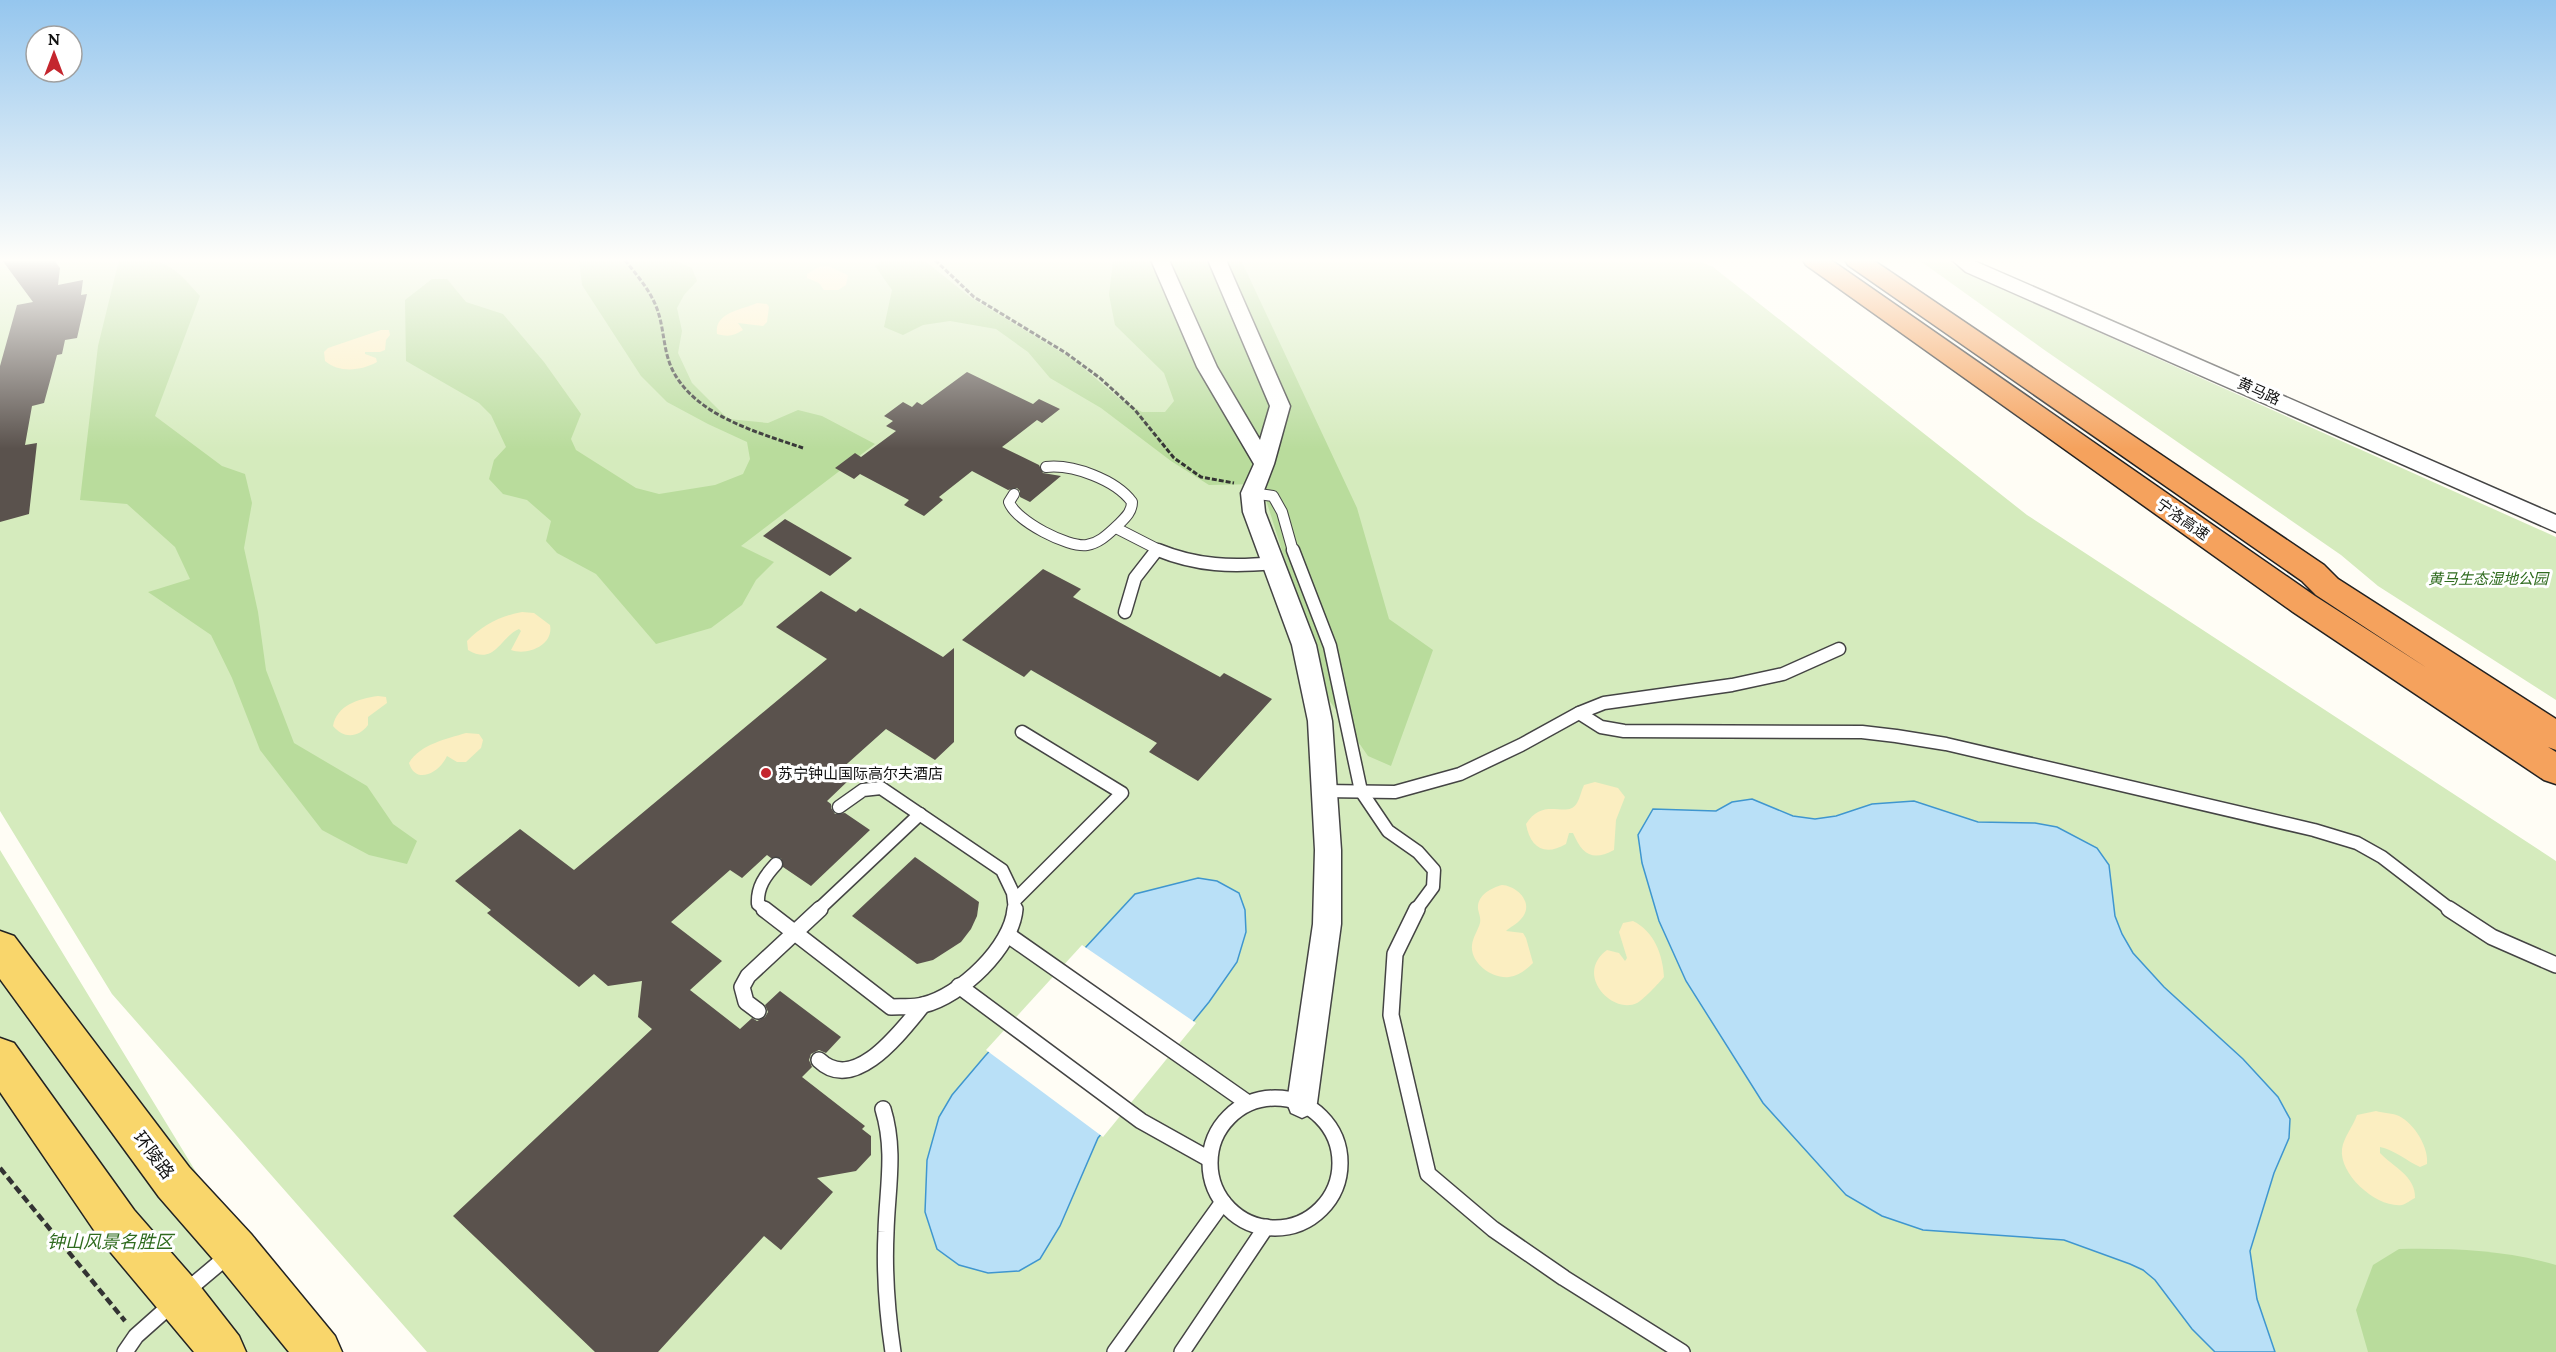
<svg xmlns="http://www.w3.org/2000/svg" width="2556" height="1352" viewBox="0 0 2556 1352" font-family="Lora,'Noto Sans SC',serif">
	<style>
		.green { fill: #d5ebbd }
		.forest { fill: #b9dc9c }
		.sand { fill: #fbeec1 }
		.water { fill: #b9e0f7; stroke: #3f96cf; stroke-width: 1.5 }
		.pier { fill: #fffdf5 }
		.building { fill: #5a524d }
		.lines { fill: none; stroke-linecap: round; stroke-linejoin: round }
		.lane-far2-casing { stroke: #444; stroke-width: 12 }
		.lane-far1-casing { stroke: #444; stroke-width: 15 }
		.lane-casing { stroke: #444; stroke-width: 18 }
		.street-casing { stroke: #444; stroke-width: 3 }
		.primary-casing { stroke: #222; stroke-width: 3 }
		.highway-casing { stroke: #222; stroke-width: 3 }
		.path-far1 { stroke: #333; stroke-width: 3; stroke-dasharray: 5 2; stroke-linecap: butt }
		.path { stroke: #333; stroke-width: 4.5; stroke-dasharray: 8 4; stroke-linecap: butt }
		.lane-far2 { stroke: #fff; stroke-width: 10 }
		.lane-far1 { stroke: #fff; stroke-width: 12 }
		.lane { stroke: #fff; stroke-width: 15 }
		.street { fill: #fff; fill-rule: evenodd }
		.primary { fill: #f9d66b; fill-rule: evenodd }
		.highway { fill: #f5a25d; fill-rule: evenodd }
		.poi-dot { fill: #c4262e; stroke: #fff; stroke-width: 2 }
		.labels { text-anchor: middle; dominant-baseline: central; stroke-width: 6; stroke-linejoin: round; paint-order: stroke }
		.street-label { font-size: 15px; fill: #111; stroke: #fff }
		.park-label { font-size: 15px; font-style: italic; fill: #2f6b1f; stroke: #fff }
		.poi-label { font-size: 15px; fill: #111; stroke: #fff; text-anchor: start }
		.near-street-label { font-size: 18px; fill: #111; stroke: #fff }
		.near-park-label { font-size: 18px; font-style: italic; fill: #2f6b1f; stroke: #fff }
	</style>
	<rect width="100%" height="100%" fill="#fffdf5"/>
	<!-- green -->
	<g class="green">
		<path d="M0 260H1697L1713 267 2027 515 2556 861V1352H427L112 994 0 811Z"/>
		<path d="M1919 260H1945L1984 281 2040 306 2556 537V700L2378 586 2341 555 2043 349Z"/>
		<path d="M0 850 266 1287 312 1352H0Z"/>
	</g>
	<!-- forest -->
	<g class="forest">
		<path d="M119 260C165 259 169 261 200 296L155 416 222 466 245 474 252 503 244 548 258 612 266 670 294 743 367 786 393 824 417 841 407 864 369 855 322 830 260 750 232 678 211 635 148 592 190 579 175 547 127 504 80 500 98 346Z"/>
		<path d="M579 260H674L692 268 697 281 684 295 677 308 682 331 678 353 692 383 728 419 768 423 798 410 822 416 875 444 741 546 774 562 756 580 742 605 711 628 656 644 596 574 557 553 546 541 551 521 527 500 503 494 489 479 494 460 506 447 491 415 479 403 406 361 405 300 432 279H447L466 302 503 314 544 362 581 414 571 439 576 450 636 488 659 494 715 485 743 474 750 459 747 442 708 424 667 402 641 376 582 285Z"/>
		<path d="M883 260 925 261 970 297 1074 360 1121 400 1142 412H1165L1174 401 1164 373 1115 325 1109 295 1113 260H1241L1357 508 1389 619 1433 650 1391 766 1368 756 1329 700 1261 484 1209 485 1171 461 1101 408 1050 378 1028 352 996 329 950 321 923 325 903 335 884 327 892 290 875 266Z"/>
		<path d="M2399 1249C2451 1248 2506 1250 2556 1265V1352H2368L2356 1310 2373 1265Z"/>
	</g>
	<!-- sand -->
	<g class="sand">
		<path d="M828 266 848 275 846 285 838 290H824L819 283 807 278V274L819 267Z"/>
		<path d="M757 303 767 304 769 307 767 322 763 326 738 323 743 330C733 336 729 337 717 334 714 312 742 310 757 303Z"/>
		<path d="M381 330H389L390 335 386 340 385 350 380 352H365V354L376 358 377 362C361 371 339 373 325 361L324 352 328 348Z"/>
		<path d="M522 612 534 613 550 625C554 645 528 656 511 650L521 631 519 629C500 637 495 666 468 650L467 641C483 625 500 616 522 612Z"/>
		<path d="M378 696 386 697 387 703 368 717V725C358 738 344 739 333 726 337 705 358 699 378 696Z"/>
		<path d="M466 733 479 734 483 740 481 748 466 762H457L447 756C440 772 416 786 409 763 420 744 447 739 466 733Z"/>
		<path d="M1595 782 1618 788 1625 797 1616 820 1614 850C1592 862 1582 854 1573 833H1569L1566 844C1544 857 1530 847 1526 824 1544 795 1567 820 1577 803 1580 798 1581 791 1584 785Z"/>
		<path d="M1502 885C1518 886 1535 904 1521 919 1517 924 1510 927 1506 931L1523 933 1526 938 1533 963C1527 969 1519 976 1509 977 1492 979 1470 963 1472 945 1473 937 1478 930 1480 923 1481 918 1479 914 1478 909 1477 895 1491 888 1502 885Z"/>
		<path d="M1633 921C1654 931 1663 955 1664 977 1660 982 1642 1001 1637 1003 1612 1015 1574 974 1607 950L1619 953 1625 961 1627 958 1619 932 1623 923Z"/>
		<path d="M2376 1111C2383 1113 2393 1113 2399 1116 2415 1124 2429 1148 2427 1164L2420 1167C2407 1161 2393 1149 2380 1147V1153C2393 1167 2416 1176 2415 1198 2411 1200 2406 1204 2402 1205 2377 1208 2339 1175 2342 1149 2344 1136 2353 1127 2357 1115Z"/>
	</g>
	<!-- water -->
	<g class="water">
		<path d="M1752 799 1793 816 1815 819 1836 816 1872 804 1914 801 1978 822 2035 823 2057 827 2097 848 2109 865 2115 916 2122 934 2133 953 2164 987 2243 1059 2278 1097 2290 1119 2289 1138 2274 1173 2250 1251 2257 1299 2275 1352H2215L2192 1329 2155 1280 2143 1270 2130 1264 2064 1240 1923 1230 1882 1216 1846 1195 1763 1103 1686 981 1659 921 1642 863 1638 835 1653 809 1716 811 1732 802Z"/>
		<path d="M1198 878 1217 881 1239 893 1245 910 1246 932 1237 962 1209 1002 1098 1138 1060 1226 1040 1259 1019 1271 988 1273 959 1265 937 1249 925 1212 927 1160 939 1117 952 1095 985 1056 1135 894Z"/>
	</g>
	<!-- pier -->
	<path class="pier" d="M1082 945 1196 1023 1103 1137 986 1050Z"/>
	<!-- building -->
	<g class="building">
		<path d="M2 260H54L60 268 58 285 83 280 81 295 87 294 77 338 65 340 62 354 57 355 44 403 32 406 25 445 37 443 29 514 0 522V366L17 305 33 302Z"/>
		<path d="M967 372 1033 404 1039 399 1060 409 1042 423 1037 420 1002 447 1039 465 1043 473 1061 476 1030 502 1020 497V491L1017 488 1008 490 972 471 939 497 943 500 924 516 904 505 909 500 860 474 854 479 835 468 855 453 861 457 896 431 886 426 893 421 884 416 903 402 912 407 917 402 922 405Z"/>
		<path d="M785 519 852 558 830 576 763 536Z"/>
		<path d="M1043 569 1081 589 1073 597 1220 677 1224 673 1272 699 1198 781 1149 752 1157 743 1031 670 1024 677 962 640Z"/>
		<path d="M821 591 856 612 860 608 943 657 954 648V742L935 760 886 729 839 771 850 779 827 801 831 804V808L835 814 845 813 870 830 811 886 783 867 781 858H771L767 855 742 878 730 870 671 922 722 961 690 990 740 1029 752 1018 757 1021 765 1017 768 1012 765 1005 780 991 841 1037 826 1053 819 1050 811 1054 809 1060 812 1067 802 1077 865 1126 862 1129 871 1136V1155L856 1171 817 1178 833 1192 781 1250 764 1236 658 1352H595L453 1216 652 1029 638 1017 642 981 608 986 594 974 579 987 487 913 491 910 455 881 520 829 574 870 827 659 776 627Z"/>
		<path d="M915 857 979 902 977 916 971 929 961 942 933 960 917 964 852 916Z"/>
	</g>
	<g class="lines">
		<defs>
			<g id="lane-far2">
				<path d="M1252 493 1273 496 1282 512 1293 551"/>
				<path d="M1014 494 1009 502C1016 521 1068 548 1087 545 1100 543 1109 533 1118 525 1125 518 1132 512 1132 502 1116 480 1073 464 1046 467"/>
				<path d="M1116 528 1161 551"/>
			</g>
			<g id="lane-far1">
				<path d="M1158 550C1197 566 1232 567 1274 563"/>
				<path d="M1293 550 1330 646 1361 791 1388 831 1418 852 1434 870 1433 887 1416 910"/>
				<path d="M1125 612 1135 578 1156 551"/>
				<path d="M1579 713 1601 727 1624 731 1862 732 1896 736 1946 744 2314 830 2357 843 2382 857 2451 910"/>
				<path d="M1324 791 1395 792 1460 774 1521 745 1579 713 1604 703 1732 685 1783 674 1839 649"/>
				<path d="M839 807 863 790 881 788 1002 870 1013 893 1015 910"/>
				<path d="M1015 900 1122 793 1022 732"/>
				<path d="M766 910 758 904C757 887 765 876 776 864"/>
				<path d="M818 910 920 814"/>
			</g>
			<g id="lane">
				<path d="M764 909 891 1007C902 1006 913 1008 923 1005 961 996 1012 947 1015 909"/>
				<path d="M1417 909 1395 954 1391 1015 1428 1174 1493 1229 1564 1278 1682 1352"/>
				<path d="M2449 909 2492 937 2556 965"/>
				<path d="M1008 935 1248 1103"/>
				<path d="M959 986 1141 1121 1209 1159"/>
				<path d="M758 1011 746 1002 742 987 748 976 820 909"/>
				<path d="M819 1060C855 1095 902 1030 923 1005"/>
				<circle cx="1275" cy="1163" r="65"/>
				<path d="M883 1109C896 1151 887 1190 886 1232 884 1273 887 1312 893 1352"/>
				<path d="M185 1292 229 1255"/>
				<path d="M125 1352 136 1336 172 1304"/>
				<path d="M1115 1352 1223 1202"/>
				<path d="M1182 1352 1266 1227"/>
			</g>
			<g id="street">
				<path d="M1151 260H1169L1217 367 1260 440 1270 406 1208 260H1226L1290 406 1274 464 1263 493 1265 512 1316 645 1332 721 1341 850V924L1317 1103 1313 1113 1302 1118 1291 1113 1287 1103 1313 924 1315 850 1308 721 1292 645 1243 512 1241 493 1254 464 1197 367Z"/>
				<path d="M1952 260H1972L2556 515V532L1966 272Z"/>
			</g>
			<g id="primary">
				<path d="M0 931 14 936 189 1167 251 1234 335 1336 342 1352H289L219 1266 159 1197 0 979Z"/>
				<path d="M0 1038 14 1043 134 1210 196 1281 239 1336 246 1352H194L102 1242 0 1092Z"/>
			</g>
			<path id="highway" d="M1803 260H1831L2315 596 2427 668 2316 595 2302 581 1848 265 1845 260H1873L2324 565 2338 579 2556 719V750L2548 747 2556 752V784L2544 780 2293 612 1806 265Z"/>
		</defs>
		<!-- lane-far2 casing -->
		<use href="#lane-far2" class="lane-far2-casing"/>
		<!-- lane-far1 casing -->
		<use href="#lane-far1" class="lane-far1-casing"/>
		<!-- lane casing -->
		<use href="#lane" class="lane-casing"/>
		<!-- street casing -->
		<use href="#street" class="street-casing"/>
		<!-- primary casing -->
		<use href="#primary" class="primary-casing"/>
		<!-- highway casing -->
		<use href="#highway" class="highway-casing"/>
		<!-- path-far1 -->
		<g class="path-far1">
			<path d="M625 260C638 277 653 293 659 315 664 332 664 352 672 369 695 416 757 432 803 448"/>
			<path d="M935 260 974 297 1066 353 1100 378 1135 410 1174 458 1201 477 1234 483"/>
		</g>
		<!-- path -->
		<path class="path" d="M0 1168 125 1321"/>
		<!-- lane-far2 -->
		<use href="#lane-far2" class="lane-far2"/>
		<!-- lane-far1 -->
		<use href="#lane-far1" class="lane-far1"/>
		<!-- lane -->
		<use href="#lane" class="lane"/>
		<!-- street -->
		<use href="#street" class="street"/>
		<!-- primary -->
		<use href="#primary" class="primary"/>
		<!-- highway -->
		<use href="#highway" class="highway"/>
	</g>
	<!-- sky -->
	<linearGradient id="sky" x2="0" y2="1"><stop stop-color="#95c6ee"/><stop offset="0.58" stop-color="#fffefa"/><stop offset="1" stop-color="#fffefa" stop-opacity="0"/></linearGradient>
	<rect width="2556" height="449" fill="url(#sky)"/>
	<!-- markers -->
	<circle class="poi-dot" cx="766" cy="773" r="6"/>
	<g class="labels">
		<!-- street labels -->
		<g class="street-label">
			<text transform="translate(2259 391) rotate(24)">黄马路</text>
			<text transform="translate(2183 519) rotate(35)">宁洛高速</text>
		</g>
		<!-- park labels -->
		<g class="park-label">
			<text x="2488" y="578">黄马生态湿地公园</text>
		</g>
		<!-- poi labels -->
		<g class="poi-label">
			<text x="778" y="773">苏宁钟山国际高尔夫酒店</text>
		</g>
		<!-- near-street labels -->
		<g class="near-street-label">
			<text transform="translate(154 1155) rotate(53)">环陵路</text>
		</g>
		<!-- near-park labels -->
		<g class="near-park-label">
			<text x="110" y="1241">钟山风景名胜区</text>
		</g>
	</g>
	<!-- north arrow -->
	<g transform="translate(54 54)"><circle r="28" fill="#ffffff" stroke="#a0a0a0" stroke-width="1.5"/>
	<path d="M0-4.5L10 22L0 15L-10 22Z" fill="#c4262e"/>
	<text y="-9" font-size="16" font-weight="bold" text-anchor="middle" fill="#111111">N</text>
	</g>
</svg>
